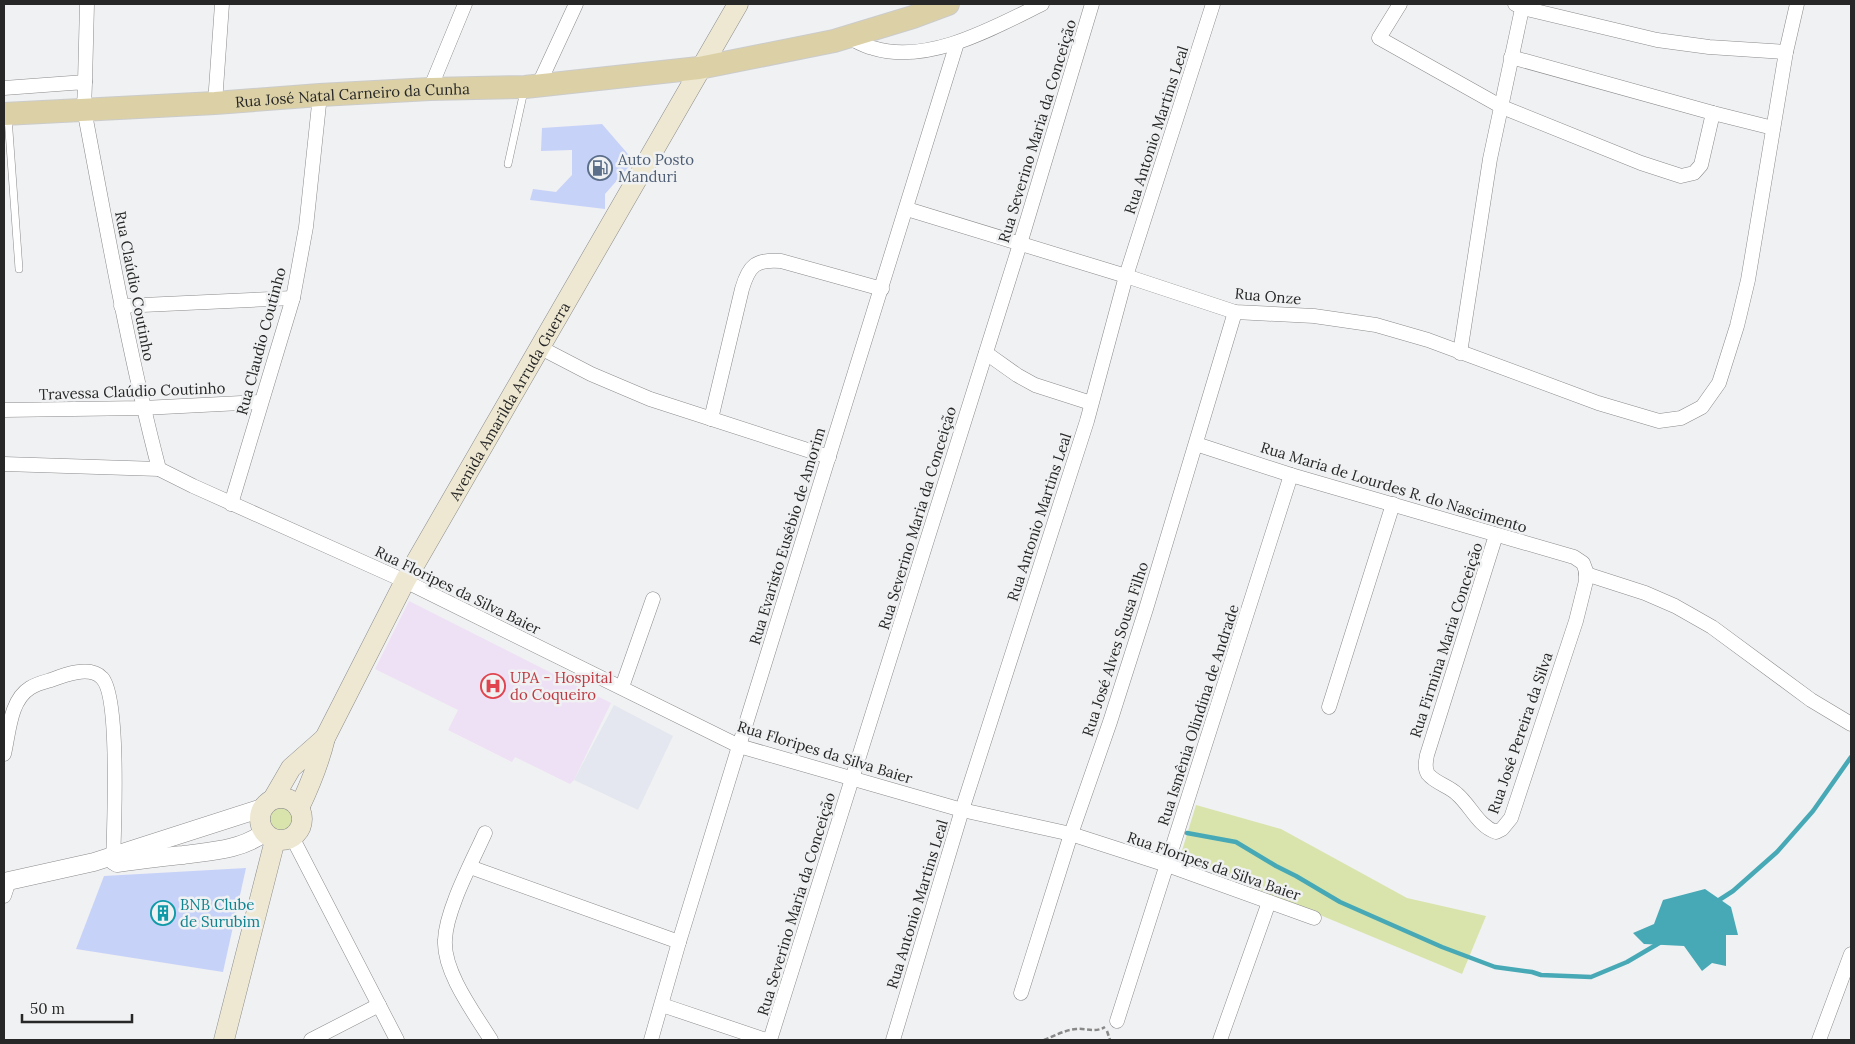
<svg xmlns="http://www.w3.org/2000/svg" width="1855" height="1044" viewBox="0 0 1855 1044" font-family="Lora,serif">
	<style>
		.built { fill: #e5e7f0 }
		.medical { fill: #eee1f5 }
		.green { fill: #d9e4ad }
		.water { fill: #47a9b6 }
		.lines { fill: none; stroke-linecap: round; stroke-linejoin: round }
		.stream { stroke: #47a9b6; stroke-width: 4.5 }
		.building { fill: #c7d2f9 }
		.service-casing { stroke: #8b8b8d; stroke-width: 8 }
		.minor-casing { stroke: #8b8b8d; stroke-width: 15 }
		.tertiary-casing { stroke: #8b8b8d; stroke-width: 19 }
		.secondary-casing { stroke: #8b8b8d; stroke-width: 21 }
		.primary-casing { stroke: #cbcbcb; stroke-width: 24 }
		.path { stroke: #888889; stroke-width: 2.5; stroke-dasharray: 5 2.5; stroke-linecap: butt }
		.service { stroke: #fff; stroke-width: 7 }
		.minor { stroke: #fff; stroke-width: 14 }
		.tertiary { stroke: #fff; stroke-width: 18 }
		.secondary { stroke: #eee8d2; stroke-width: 20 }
		.primary { stroke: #dcd1a6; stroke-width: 22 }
		.labels { text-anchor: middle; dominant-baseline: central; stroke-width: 5; stroke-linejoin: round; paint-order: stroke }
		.street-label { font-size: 15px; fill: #272727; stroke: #f0f1f2 }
		.service-label { font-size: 15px; fill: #4e5e75; stroke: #f0f1f2; text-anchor: start }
		.health-label { font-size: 15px; fill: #be3a42; stroke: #f0f1f2; text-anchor: start }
		.culture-label { font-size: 15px; fill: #0d838f; stroke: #f0f1f2; text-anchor: start }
	</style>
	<rect width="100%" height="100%" fill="#f0f1f2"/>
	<!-- built -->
	<path class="built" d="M614 705 673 736 638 810 574 780Z"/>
	<!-- medical -->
	<path class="medical" d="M409 601 611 703 574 780 570 784 515 757 512 762 448 730 458 710 375 669Z"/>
	<!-- green -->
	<g class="green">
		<circle cx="280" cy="818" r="15"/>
		<path d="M1196 805 1281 829 1407 898 1486 916 1462 974 1180 857Z"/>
	</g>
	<!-- water -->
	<path class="water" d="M1705 889 1731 907 1738 935H1726V966L1712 963 1702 971 1684 946 1644 944 1633 933 1654 924 1663 900Z"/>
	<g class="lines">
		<!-- stream -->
		<g class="stream">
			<path d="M1187 833 1236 842 1276 866 1296 876 1340 902 1442 947 1495 967 1532 972 1541 975 1591 977 1627 962 1661 942"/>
			<path d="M1716 902 1733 891 1777 852 1813 811 1851 757"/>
		</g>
	</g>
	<!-- building -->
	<g class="building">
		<path d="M602 124 634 161 605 194V209L530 200 533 189 556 192 572 175V150L541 151 542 128Z"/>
		<path d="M246 868 223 972 76 949 104 876Z"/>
	</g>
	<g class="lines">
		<defs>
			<g id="service">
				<path d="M8 117 19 269"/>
				<path d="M508 164 524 91"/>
			</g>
			<g id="minor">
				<path d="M1400 4 1379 38 1502 107 1641 163 1681 176 1694 173 1701 165 1713 113"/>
				<path d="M1515 4 1523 8 1657 40 1709 47 1786 52"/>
				<path d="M848 37C856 41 864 46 873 48 928 65 993 28 1042 4"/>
				<path d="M1511 57 1713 113 1773 128"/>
				<path d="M85 82 87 4"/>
				<path d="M538 86 576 4"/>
				<path d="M4 88 85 82 84 109C107 230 128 350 159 469"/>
				<path d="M430 89 465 4"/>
				<path d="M215 103 222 4"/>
				<path d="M907 209 1126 276 1235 312 1314 316 1376 325 1428 340 1598 403 1659 421 1681 418 1702 407 1719 383 1737 326 1748 280 1786 52 1797 4"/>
				<path d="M121 306 293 298"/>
				<path d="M539 347 591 374 650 399 829 457"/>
				<path d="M986 353 1017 375 1035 385 1091 403"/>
				<path d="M1460 353 1490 159 1523 4"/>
				<path d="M4 410 143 408 261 402"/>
				<path d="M711 419 742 289C749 265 756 259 781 261L882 289"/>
				<path d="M1196 444 1291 475 1574 557 1583 563 1586 571V581L1576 621 1511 818 1502 829 1496 832C1478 826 1471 806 1457 794 1449 786 1435 783 1428 774 1424 768 1426 761 1427 755L1496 535"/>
				<path d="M4 464 159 469 193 486 405 581 739 746 962 810 1071 834 1167 865 1314 918"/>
				<path d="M231 504 293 298 306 227 320 95"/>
				<path d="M1586 574 1645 593 1675 606 1712 627 1811 700 1851 724"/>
				<path d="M622 687 653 599"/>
				<path d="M1329 707 1393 504"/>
				<path d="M4 754C9 733 10 700 30 688 36 684 44 682 51 680 64 675 90 665 102 678 120 696 114 833 113 863"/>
				<path d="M485 833C472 862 446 910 445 940 443 972 475 1014 491 1040"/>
				<path d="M292 837 397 1040"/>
				<path d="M470 867 679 942"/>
				<path d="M4 896 9 881"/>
				<path d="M1021 993 1071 834 1110 722 1146 609 1235 312"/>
				<path d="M662 1005 766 1040"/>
				<path d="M1117 1021 1291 475"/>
				<path d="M311 1040 379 1005"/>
				<path d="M651 1040 679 942 739 746 957 43"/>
				<path d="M770 1040 1020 244 1092 4"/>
				<path d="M893 1040 962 810 1087 421 1126 276 1213 4"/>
				<path d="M1220 1040 1269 902"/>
				<path d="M1819 1040 1851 954"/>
			</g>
			<g id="tertiary">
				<path d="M117 863C139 860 161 857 183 855 212 851 240 850 264 833"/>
				<path d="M4 882 94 862 262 808"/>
			</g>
			<g id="secondary">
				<circle cx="281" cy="819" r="21"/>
				<path d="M273 799 291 768 325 738"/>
				<path id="s1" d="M299 808C310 785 319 763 325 738L405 581 738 4"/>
				<path d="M224 1040 275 840"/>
			</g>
			<g id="primary">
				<path id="s2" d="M4 114 215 103 320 95 430 89 525 87 699 68 834 41 913 17 948 4"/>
			</g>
		</defs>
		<!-- service casing -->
		<use href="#service" class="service-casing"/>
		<!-- minor casing -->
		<use href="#minor" class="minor-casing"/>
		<!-- tertiary casing -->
		<use href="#tertiary" class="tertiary-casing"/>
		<!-- secondary casing -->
		<use href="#secondary" class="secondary-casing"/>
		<!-- primary casing -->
		<use href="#primary" class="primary-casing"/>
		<!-- path -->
		<g class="path">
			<path d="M1107 1031 1110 1040"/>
			<path d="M1044 1040C1054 1036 1065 1030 1076 1029 1087 1028 1095 1033 1105 1027"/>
		</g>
		<!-- service -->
		<use href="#service" class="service"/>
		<!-- minor -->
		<use href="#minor" class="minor"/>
		<!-- tertiary -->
		<use href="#tertiary" class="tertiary"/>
		<!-- secondary -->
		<use href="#secondary" class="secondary"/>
		<!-- primary -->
		<use href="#primary" class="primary"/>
	</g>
	<!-- icons -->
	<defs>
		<symbol id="fuel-ring" viewBox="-11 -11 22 22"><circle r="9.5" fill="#f0f1f2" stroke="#5c6f8a" stroke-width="1.5"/><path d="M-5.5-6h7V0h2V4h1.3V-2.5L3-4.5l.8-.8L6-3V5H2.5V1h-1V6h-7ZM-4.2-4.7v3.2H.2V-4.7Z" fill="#5c6f8a"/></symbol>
		<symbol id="hospital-ring" viewBox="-11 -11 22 22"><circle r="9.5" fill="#f0f1f2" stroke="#e0444e" stroke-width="1.5"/><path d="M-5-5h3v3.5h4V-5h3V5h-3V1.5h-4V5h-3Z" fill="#e0444e"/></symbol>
		<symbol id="building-ring" viewBox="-11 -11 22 22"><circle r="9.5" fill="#f0f1f2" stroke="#0f9aa8" stroke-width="1.5"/><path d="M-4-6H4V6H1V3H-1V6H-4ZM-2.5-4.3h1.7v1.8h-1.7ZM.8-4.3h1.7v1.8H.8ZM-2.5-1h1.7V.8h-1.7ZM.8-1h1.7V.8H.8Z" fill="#0f9aa8"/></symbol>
	</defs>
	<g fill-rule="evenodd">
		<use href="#fuel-ring" x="586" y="154" width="28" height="28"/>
		<use href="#hospital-ring" x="479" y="672" width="28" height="28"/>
		<use href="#building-ring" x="149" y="899" width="28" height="28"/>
	</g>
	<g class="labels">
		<!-- street labels -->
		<g class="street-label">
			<text stroke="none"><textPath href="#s2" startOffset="349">Rua José Natal Carneiro da Cunha</textPath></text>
			<text transform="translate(1156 130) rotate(-72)">Rua Antonio Martins Leal</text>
			<text transform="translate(1037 131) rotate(-73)">Rua Severino Maria da Conceição</text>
			<text transform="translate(135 286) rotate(79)">Rua Claúdio Coutinho</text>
			<text transform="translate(1268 296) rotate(5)">Rua Onze</text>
			<text transform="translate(261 341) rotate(-75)">Rua Claudio Coutinho</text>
			<text transform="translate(132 391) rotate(-2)">Travessa Claúdio Coutinho</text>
			<text stroke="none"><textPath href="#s1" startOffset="459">Avenida Amarilda Arruda Guerra</textPath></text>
			<text transform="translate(1394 487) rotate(17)">Rua Maria de Lourdes R. do Nascimento</text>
			<text transform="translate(1039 517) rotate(-72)">Rua Antonio Martins Leal</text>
			<text transform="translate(917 518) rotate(-73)">Rua Severino Maria da Conceição</text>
			<text transform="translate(787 536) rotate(-73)">Rua Evaristo Eusébio de Amorim</text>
			<text transform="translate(458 590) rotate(26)">Rua Floripes da Silva Baier</text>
			<text transform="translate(1446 640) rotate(-72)">Rua Firmina Maria Conceição</text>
			<text transform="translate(1115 649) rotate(-72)">Rua José Alves Sousa Filho</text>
			<text transform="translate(1198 715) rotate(-72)">Rua Ismênia Olindina de Andrade</text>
			<text transform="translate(1520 733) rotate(-71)">Rua José Pereira da Silva</text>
			<text transform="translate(825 752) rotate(17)">Rua Floripes da Silva Baier</text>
			<text transform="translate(1214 866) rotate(19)">Rua Floripes da Silva Baier</text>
			<text transform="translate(796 904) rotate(-73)">Rua Severino Maria da Conceição</text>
			<text transform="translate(917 904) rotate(-73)">Rua Antonio Martins Leal</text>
		</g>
		<!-- service labels -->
		<g class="service-label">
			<text x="618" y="159">Auto Posto<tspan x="618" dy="17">Manduri</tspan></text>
		</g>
		<!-- health labels -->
		<g class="health-label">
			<text x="510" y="677">UPA - Hospital<tspan x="510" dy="17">do Coqueiro</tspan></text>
		</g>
		<!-- culture labels -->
		<g class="culture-label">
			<text x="180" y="904">BNB Clube<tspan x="180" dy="17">de Surubim</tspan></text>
		</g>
	</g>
	<!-- border -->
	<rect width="1855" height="1044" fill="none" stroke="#272727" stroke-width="10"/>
	<!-- scale -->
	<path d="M22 1014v8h110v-8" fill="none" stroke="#272727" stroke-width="2.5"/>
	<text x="30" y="1014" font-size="15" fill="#272727" stroke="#f0f1f2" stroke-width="4" paint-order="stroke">50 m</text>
</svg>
